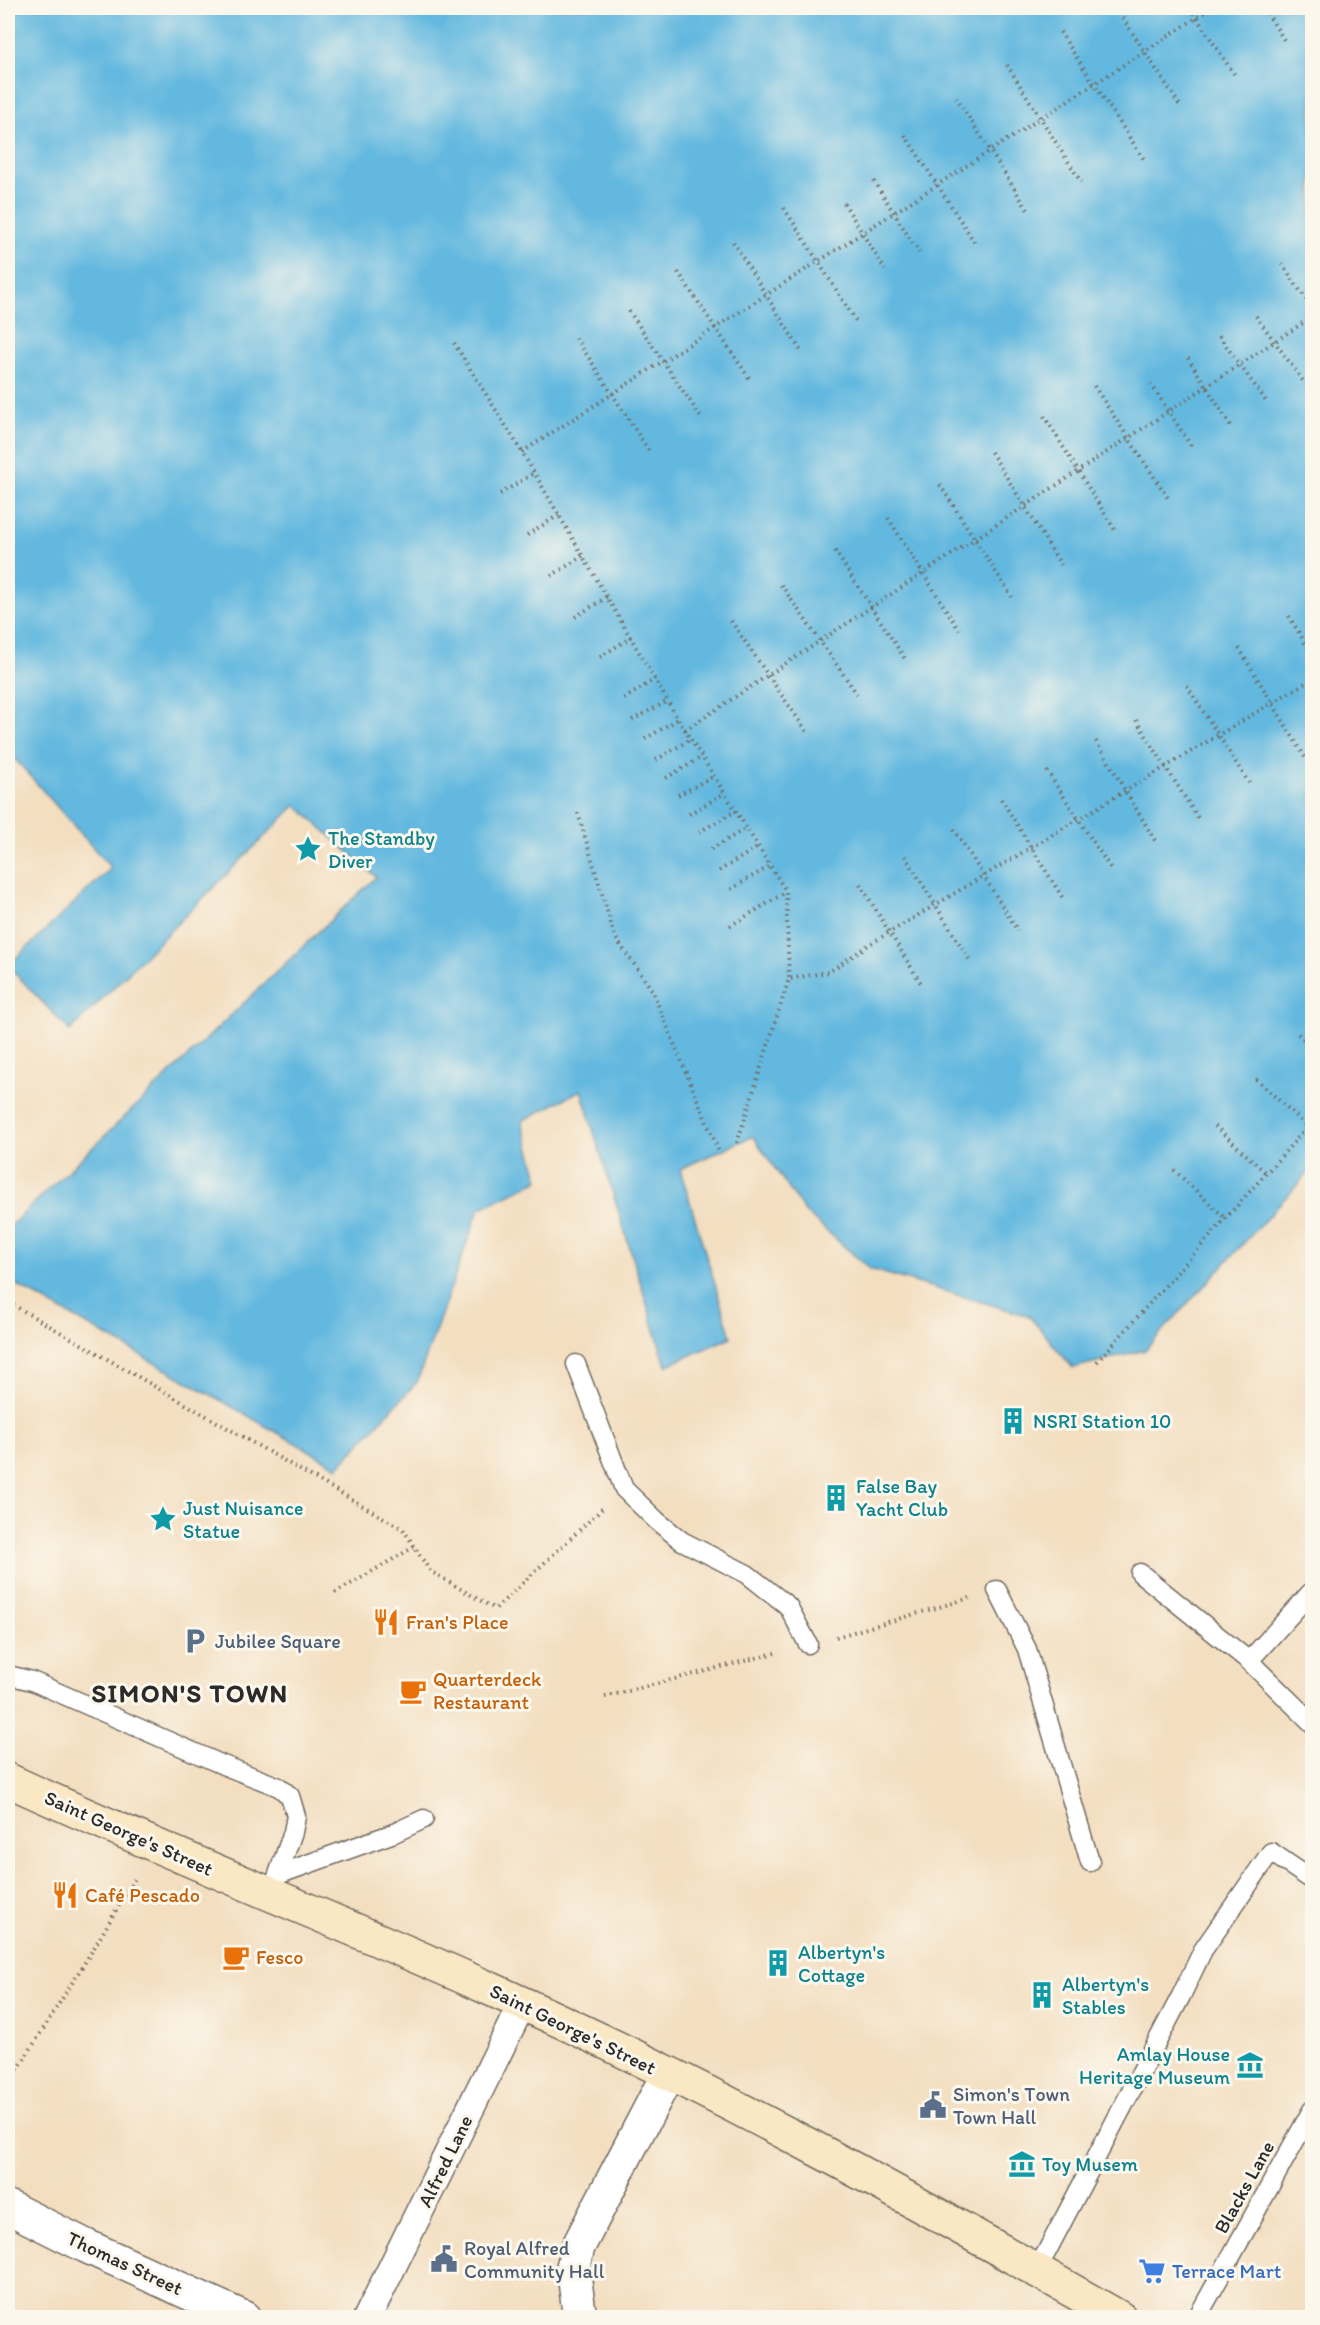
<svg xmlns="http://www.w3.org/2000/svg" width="1320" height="2325" viewBox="0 0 1320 2325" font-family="Itim,sans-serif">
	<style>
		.water { fill: #62b8df; stroke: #467285; stroke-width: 1.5 }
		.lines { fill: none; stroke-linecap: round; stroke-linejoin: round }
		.service-casing { stroke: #716a5f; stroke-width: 21 }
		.pedestrian-casing { stroke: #716a5f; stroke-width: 30 }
		.minor-casing { stroke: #716a5f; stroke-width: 36 }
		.secondary-casing { stroke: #716a5f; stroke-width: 36 }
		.path { stroke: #716a5f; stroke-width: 4; stroke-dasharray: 1.5 4.5; stroke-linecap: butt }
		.service { stroke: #fff; stroke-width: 18 }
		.pedestrian { stroke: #fff; stroke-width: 27 }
		.minor { stroke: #fff; stroke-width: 33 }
		.secondary { stroke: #fae7c3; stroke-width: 33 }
		.labels { text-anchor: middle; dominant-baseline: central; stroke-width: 6; stroke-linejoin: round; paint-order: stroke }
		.culture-label { font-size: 20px; fill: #0d838f; stroke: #fbf7ec; text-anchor: start }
		.food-label { font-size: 20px; fill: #c56008; stroke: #fbf7ec; text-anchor: start }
		.service-label { font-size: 20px; fill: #4e5e75; stroke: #fbf7ec; text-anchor: start }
		.street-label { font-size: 20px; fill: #2b2b2b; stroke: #fbf7ec }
		.shop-label { font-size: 20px; fill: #366cbe; stroke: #fbf7ec; text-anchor: start }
		.district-label { font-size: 26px; font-weight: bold; letter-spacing: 1.5px; fill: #2b2b2b; stroke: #fbf7ec }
	</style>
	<rect width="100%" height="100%" fill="#fbf7ec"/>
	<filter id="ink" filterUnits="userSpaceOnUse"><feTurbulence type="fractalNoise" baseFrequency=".0167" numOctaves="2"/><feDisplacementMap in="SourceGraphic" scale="12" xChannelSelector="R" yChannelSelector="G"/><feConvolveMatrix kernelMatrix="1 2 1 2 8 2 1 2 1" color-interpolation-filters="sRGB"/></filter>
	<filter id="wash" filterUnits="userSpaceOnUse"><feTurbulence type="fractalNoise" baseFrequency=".008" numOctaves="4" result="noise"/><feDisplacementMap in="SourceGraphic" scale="24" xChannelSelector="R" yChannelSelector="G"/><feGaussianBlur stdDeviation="1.35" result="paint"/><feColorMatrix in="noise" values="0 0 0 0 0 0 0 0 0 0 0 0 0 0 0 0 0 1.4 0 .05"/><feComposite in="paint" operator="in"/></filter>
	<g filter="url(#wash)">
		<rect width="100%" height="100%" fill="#f3dec0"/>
		<!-- water -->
		<path class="water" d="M8 8H1312V1169L1145 1350 1073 1368 1029 1316 870 1269 804 1211 753 1136 680 1169 731 1337 666 1366 581 1090 522 1121 539 1180 479 1209 417 1382 338 1467 8 1280V1228L376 877 296 805 70 1031 8 966 111 868 8 751Z"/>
	</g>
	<g filter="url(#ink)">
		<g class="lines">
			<defs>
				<g id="service">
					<path d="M576 1364 624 1489 657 1521 682 1541 747 1574 788 1606 808 1644"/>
					<path d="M1140 1573 1249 1661"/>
					<path d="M997 1590 1027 1649 1090 1862"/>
					<path d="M1312 1591 1249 1661 1312 1723"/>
					<path d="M8 1675 32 1681 223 1765 279 1787 290 1796 296 1816 293 1832 271 1894"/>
					<path d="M280 1874 394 1833 424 1819"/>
					<path d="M1037 2270 1181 1996 1203 1950 1271 1852 1312 1880"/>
					<path d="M1197 2318 1312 2110"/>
				</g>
				<path id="pedestrian" d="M367 2318 522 2004"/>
				<g id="minor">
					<path d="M8 2207 86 2246 244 2318"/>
					<path d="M580 2318 573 2267 578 2247 668 2074"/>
				</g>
				<path id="secondary" d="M8 1780C166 1853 328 1916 486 1987 704 2084 913 2199 1120 2318"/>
			</defs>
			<!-- service casing -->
			<use href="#service" class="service-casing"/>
			<!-- pedestrian casing -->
			<use href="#pedestrian" class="pedestrian-casing"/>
			<!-- minor casing -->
			<use href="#minor" class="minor-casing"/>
			<!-- secondary casing -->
			<use href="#secondary" class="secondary-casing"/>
			<!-- path -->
			<g class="path">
				<path d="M1116 8 1181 107"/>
				<path d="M1190 8 1234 74"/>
				<path d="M1264 8 1284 40"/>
				<path d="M1060 32 1145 161"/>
				<path d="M1007 65 1081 182"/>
				<path d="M956 97 1029 212"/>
				<path d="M905 135 975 243"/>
				<path d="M874 181 919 253"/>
				<path d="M844 203 885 270"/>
				<path d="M784 208 856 321"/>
				<path d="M733 242 801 351"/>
				<path d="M1282 264 1312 308"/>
				<path d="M678 272 751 381"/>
				<path d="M629 311 702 419"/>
				<path d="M1256 316 1303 381"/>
				<path d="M1219 336 1268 404"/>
				<path d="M576 338 649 451"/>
				<path d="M454 343 522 452 678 719 786 891 789 979"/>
				<path d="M1188 358 1231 426"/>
				<path d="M1151 384 1193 449"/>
				<path d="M1094 386 1170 501"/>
				<path d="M1044 416 1116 532"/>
				<path d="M522 452 1212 8"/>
				<path d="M991 452 1061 565"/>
				<path d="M940 485 1012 597"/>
				<path d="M500 494 534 473"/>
				<path d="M888 518 959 630"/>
				<path d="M527 535 559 515"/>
				<path d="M835 551 905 659"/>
				<path d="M551 576 583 556"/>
				<path d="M781 585 857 694"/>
				<path d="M1289 616 1312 655"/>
				<path d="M575 617 607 597"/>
				<path d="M731 621 807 732"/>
				<path d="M1239 648 1306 759"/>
				<path d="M600 657 631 637"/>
				<path d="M1187 686 1249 783"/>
				<path d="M624 699 655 679"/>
				<path d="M632 720 668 701"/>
				<path d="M1136 720 1198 818"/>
				<path d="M685 730 1312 317"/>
				<path d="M645 739 678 719"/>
				<path d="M1096 741 1157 844"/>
				<path d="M656 760 691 739"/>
				<path d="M1047 771 1111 869"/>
				<path d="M666 778 702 757"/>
				<path d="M678 795 714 776"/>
				<path d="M1001 799 1064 900"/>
				<path d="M578 813 615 937 652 990 719 1152"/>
				<path d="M689 814 725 793"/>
				<path d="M954 829 1018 931"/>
				<path d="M699 832 736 811"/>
				<path d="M711 849 747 828"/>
				<path d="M905 856 969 959"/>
				<path d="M719 871 758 847"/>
				<path d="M860 884 922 985"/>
				<path d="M731 889 770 866"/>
				<path d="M730 926 786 892"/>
				<path d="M1298 1034 1312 1047"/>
				<path d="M1256 1079 1308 1127"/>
				<path d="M1215 1126 1266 1173"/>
				<path d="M737 1143 789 979 829 972 870 944 1312 679"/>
				<path d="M1174 1170 1226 1219"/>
				<path d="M8 1302 403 1529 430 1571 495 1609 603 1508"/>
				<path d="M1097 1362 1312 1122"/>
				<path d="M335 1593 414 1547"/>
				<path d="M836 1637 970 1598"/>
				<path d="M605 1697 779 1652"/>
				<path d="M8 2085 94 1948 135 1878"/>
			</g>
			<!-- service -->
			<use href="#service" class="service"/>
			<!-- pedestrian -->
			<use href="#pedestrian" class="pedestrian"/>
			<!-- minor -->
			<use href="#minor" class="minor"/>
			<!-- secondary -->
			<use href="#secondary" class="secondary"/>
		</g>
	</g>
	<!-- icons -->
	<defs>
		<symbol id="sight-bare" viewBox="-9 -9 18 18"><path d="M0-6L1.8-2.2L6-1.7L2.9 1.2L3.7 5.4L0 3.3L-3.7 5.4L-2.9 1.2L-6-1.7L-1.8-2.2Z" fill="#0f9aa8" stroke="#fbf7ec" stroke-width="2.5" paint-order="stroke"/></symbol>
		<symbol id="building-bare" viewBox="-9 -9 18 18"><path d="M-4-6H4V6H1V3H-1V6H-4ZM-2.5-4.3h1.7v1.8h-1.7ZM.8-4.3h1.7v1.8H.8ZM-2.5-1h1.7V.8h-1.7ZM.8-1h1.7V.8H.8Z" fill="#0f9aa8" stroke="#fbf7ec" stroke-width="2.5" paint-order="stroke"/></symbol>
		<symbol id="restaurant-bare" viewBox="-9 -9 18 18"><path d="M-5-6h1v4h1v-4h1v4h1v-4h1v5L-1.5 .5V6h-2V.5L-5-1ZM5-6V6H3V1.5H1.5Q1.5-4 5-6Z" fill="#e8710a" stroke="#fbf7ec" stroke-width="2.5" paint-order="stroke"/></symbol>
		<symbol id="parking-bare" viewBox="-9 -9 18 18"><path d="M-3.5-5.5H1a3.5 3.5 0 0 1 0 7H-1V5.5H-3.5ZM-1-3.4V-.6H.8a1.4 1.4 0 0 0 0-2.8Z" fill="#5c6f8a" stroke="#fbf7ec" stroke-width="2.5" paint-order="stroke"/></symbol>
		<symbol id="cafe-bare" viewBox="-9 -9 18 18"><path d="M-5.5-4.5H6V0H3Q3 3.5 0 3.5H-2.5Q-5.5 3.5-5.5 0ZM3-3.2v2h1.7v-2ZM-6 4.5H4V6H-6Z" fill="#e8710a" stroke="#fbf7ec" stroke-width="2.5" paint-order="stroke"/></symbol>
		<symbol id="museum-bare" viewBox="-9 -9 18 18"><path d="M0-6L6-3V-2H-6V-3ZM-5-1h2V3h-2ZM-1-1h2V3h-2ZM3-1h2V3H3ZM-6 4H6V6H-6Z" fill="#0f9aa8" stroke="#fbf7ec" stroke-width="2.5" paint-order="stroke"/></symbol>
		<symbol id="civic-bare" viewBox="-9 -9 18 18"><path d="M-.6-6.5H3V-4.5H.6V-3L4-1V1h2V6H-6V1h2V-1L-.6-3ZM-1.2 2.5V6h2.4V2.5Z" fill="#5c6f8a" stroke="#fbf7ec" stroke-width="2.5" paint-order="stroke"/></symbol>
		<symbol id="supermarket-bare" viewBox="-9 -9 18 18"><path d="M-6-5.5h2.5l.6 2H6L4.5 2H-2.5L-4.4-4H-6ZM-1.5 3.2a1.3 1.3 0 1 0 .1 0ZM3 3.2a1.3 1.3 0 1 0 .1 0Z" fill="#3f7fe0" stroke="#fbf7ec" stroke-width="2.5" paint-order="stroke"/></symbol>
	</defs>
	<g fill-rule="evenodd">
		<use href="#sight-bare" x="289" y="830" width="38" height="38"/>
		<use href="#building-bare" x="994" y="1402" width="38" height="38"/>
		<use href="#building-bare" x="817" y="1479" width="38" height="38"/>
		<use href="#sight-bare" x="144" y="1500" width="38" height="38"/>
		<use href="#restaurant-bare" x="367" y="1603" width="38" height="38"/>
		<use href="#parking-bare" x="176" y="1622" width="38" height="38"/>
		<use href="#cafe-bare" x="394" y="1672" width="38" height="38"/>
		<use href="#restaurant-bare" x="46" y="1876" width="38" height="38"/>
		<use href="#cafe-bare" x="217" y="1938" width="38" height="38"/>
		<use href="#building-bare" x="759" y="1944" width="38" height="38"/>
		<use href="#building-bare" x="1023" y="1976" width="38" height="38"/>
		<use href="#museum-bare" x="1231" y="2046" width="38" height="38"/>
		<use href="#civic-bare" x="914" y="2086" width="38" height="38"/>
		<use href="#museum-bare" x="1003" y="2145" width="38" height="38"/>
		<use href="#civic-bare" x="425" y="2240" width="38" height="38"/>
		<use href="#supermarket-bare" x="1133" y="2252" width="38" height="38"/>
	</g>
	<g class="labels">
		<!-- culture labels -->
		<g class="culture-label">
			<text x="328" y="838">The Standby<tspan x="328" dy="23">Diver</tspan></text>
			<text x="1033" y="1421">NSRI Station 10</text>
			<text x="856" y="1486">False Bay<tspan x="856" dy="23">Yacht Club</tspan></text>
			<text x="183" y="1508">Just Nuisance<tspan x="183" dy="23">Statue</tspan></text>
			<text x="798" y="1952">Albertyn's<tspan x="798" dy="23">Cottage</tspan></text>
			<text x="1062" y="1984">Albertyn's<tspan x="1062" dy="23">Stables</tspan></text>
			<text x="1230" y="2054" text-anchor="end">Amlay House<tspan x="1230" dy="23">Heritage Museum</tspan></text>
			<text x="1042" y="2164">Toy Musem</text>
		</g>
		<!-- food labels -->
		<g class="food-label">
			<text x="406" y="1622">Fran's Place</text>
			<text x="433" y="1679">Quarterdeck<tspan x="433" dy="23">Restaurant</tspan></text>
			<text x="85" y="1895">Café Pescado</text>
			<text x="256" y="1957">Fesco</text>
		</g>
		<!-- service labels -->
		<g class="service-label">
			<text x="215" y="1641">Jubilee Square</text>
			<text x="953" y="2094">Simon's Town<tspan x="953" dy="23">Town Hall</tspan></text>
			<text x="464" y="2248">Royal Alfred<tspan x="464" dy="23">Community Hall</tspan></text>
		</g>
		<!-- street labels -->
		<g class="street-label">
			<text transform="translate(129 1833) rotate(24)">Saint George's Street</text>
			<text transform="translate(573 2029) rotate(26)">Saint George's Street</text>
			<text transform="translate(445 2161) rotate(-64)">Alfred Lane</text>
			<text transform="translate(1244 2187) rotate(-61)">Blacks Lane</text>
			<text transform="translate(125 2263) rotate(25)">Thomas Street</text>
		</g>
		<!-- shop labels -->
		<g class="shop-label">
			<text x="1172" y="2271">Terrace Mart</text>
		</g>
		<!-- district labels -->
		<g class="district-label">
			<text x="190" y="1693">SIMON'S TOWN</text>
		</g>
	</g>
	<!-- margin -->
	<rect width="1320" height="2325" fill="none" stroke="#fbf7ec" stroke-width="30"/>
</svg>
